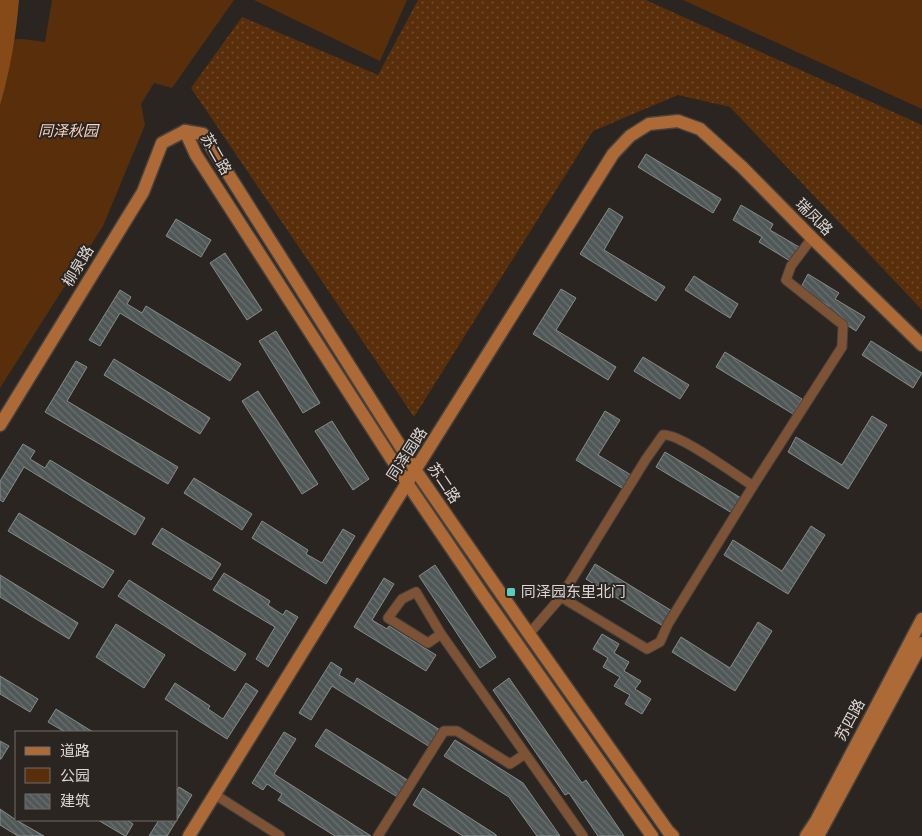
<svg xmlns="http://www.w3.org/2000/svg" width="922" height="836" viewBox="0 0 922 836" font-family="Bitter,'Noto Sans SC',serif">
	<style>
		.grass { fill: url(#grass-dots) }
		.park { fill: #592e0a }
		.water { fill: #864a18 }
		.building { fill: url(#building-back-hatch); stroke: #848d8c }
		.lines { fill: none; stroke-linecap: round; stroke-linejoin: round }
		.street-casing { stroke: #47423e; stroke-width: 11 }
		.secondary-casing { stroke: #47423e; stroke-width: 15 }
		.street { stroke: #7e5234; stroke-width: 9 }
		.secondary { stroke: #ae6a36; stroke-width: 12 }
		.poi-dot { fill: #58cec0; stroke: #2b2521; stroke-width: 2 }
		.labels { text-anchor: middle; dominant-baseline: central; stroke-width: 4; stroke-linejoin: round; paint-order: stroke }
		.park-label { font-size: 15px; font-style: italic; fill: #fad5bc; stroke: #2b2521 }
		.street-label { font-size: 15px; fill: #dcd8d5; stroke: #2b2521 }
		.poi-label { font-size: 15px; fill: #dcd8d5; stroke: #2b2521; text-anchor: start }
	</style>
	<defs>
		<pattern id="grass-dots" width="8" height="8" patternUnits="userSpaceOnUse" patternTransform="scale(1.25)"><rect width="8" height="8" fill="#592e0a"/><path d="M2 2h.1M6 6h.1" fill="none" stroke="#704c2d" stroke-width="1.8" stroke-linecap="round"/></pattern>
		<pattern id="building-back-hatch" width="6" height="6" patternUnits="userSpaceOnUse" patternTransform="scale(1.25)"><rect width="6" height="6" fill="#505857"/><path d="M-1 5l2 2M0 0l6 6M5-1l2 2" fill="none" stroke="#696f6e"/></pattern>
	</defs>
	<rect width="100%" height="100%" fill="#2b2521"/>
	<!-- grass -->
	<path class="grass" d="M418 0H646L922 125V310L730 107 678 95 593 131 414 417 191 88 242 17 378 75Z"/>
	<!-- park -->
	<g class="park">
		<path d="M52 0H234L172 88 154 83 141 104 145 125 103 226 0 388V44L1 40 23 39 45 42Z"/>
		<path d="M254 0H407L380 61Z"/>
		<path d="M683 0H922V109Z"/>
	</g>
	<!-- water -->
	<path class="water" d="M0 0H19C16 36 10 71 0 105Z"/>
	<!-- building -->
	<g class="building">
		<path d="M646 154 721 199 713 213 638 167Z"/>
		<path d="M741 205 773 224 770 230 799 247 790 261 759 242 762 237 733 220Z"/>
		<path d="M609 208 623 217 604 250 665 287 656 301 580 254Z"/>
		<path d="M176 219 211 240 201 257 166 236Z"/>
		<path d="M225 253 262 310 247 320 210 263Z"/>
		<path d="M808 274 839 293 835 299 865 317 856 331 826 312 829 306 800 289Z"/>
		<path d="M694 276 738 304 730 318 685 290Z"/>
		<path d="M561 289 576 298 556 330 616 367 608 380 533 334Z"/>
		<path d="M120 290 131 297 127 304 142 313 146 306 241 364 230 381 120 313 100 346 89 340Z"/>
		<path d="M276 331 320 403 303 413 259 341Z"/>
		<path d="M871 341 922 373 913 388 862 355Z"/>
		<path d="M725 352 802 399 793 414 716 367Z"/>
		<path d="M643 357 689 385 680 399 634 371Z"/>
		<path d="M114 359 210 418 200 434 104 375Z"/>
		<path d="M76 361 87 367 67 401 178 467 168 484 45 412Z"/>
		<path d="M258 391 318 484 302 494 242 401Z"/>
		<path d="M605 411 620 420 598 455 631 475 622 488 576 460Z"/>
		<path d="M872 416 887 425 848 489 788 452 796 437 842 465Z"/>
		<path d="M332 421 369 479 353 490 315 431Z"/>
		<path d="M23 444 35 451 30 459 45 468 50 460 145 518 135 535 24 467 3 502 0 500V481Z"/>
		<path d="M665 452 741 498 732 513 656 467Z"/>
		<path d="M194 478 252 514 242 530 184 493Z"/>
		<path d="M19 513 114 571 103 588 8 531Z"/>
		<path d="M262 521 308 550 306 554 322 563 343 529 355 536 326 584 252 538Z"/>
		<path d="M811 526 825 535 788 594 724 555 733 540 782 571Z"/>
		<path d="M162 528 221 564 211 580 152 544Z"/>
		<path d="M595 564 672 611 663 626 586 579Z"/>
		<path d="M435 565 496 657 480 668 419 576Z"/>
		<path d="M224 573 270 601 268 605 283 615 286 610 298 617 268 667 256 659 275 627 213 590Z"/>
		<path d="M0 575 78 623 69 639 0 597Z"/>
		<path d="M384 578 394 584 372 620 387 629 389 626 436 655 426 671 354 627Z"/>
		<path d="M129 580 246 654 235 671 118 596Z"/>
		<path d="M758 622 772 631 735 691 672 652 681 637 730 668Z"/>
		<path d="M116 624 165 655 144 688 96 657Z"/>
		<path d="M602 634 619 644 614 653 629 662 624 671 641 681 635 689 651 699 642 714 625 704 630 695 614 686 620 677 603 667 608 658 593 649Z"/>
		<path d="M331 662 342 669 339 675 354 684 357 678 440 730 430 747 332 686 311 720 299 713Z"/>
		<path d="M0 676 38 699 30 712 0 694Z"/>
		<path d="M509 678 582 783 586 780 624 836H598L569 793 565 795 493 690Z"/>
		<path d="M175 683 210 706 208 709 223 719 246 683 258 691 227 739 165 699Z"/>
		<path d="M56 709 93 732H65L48 722Z"/>
		<path d="M326 729 409 781 399 798 315 746Z"/>
		<path d="M284 732 296 739 274 774 371 836H335L278 800 282 794 267 784 263 790 252 783Z"/>
		<path d="M455 740 523 783 560 836H537L509 797 444 756Z"/>
		<path d="M0 741 9 746 1 759H0Z"/>
		<path d="M179 787 192 795 167 836H149L159 820H176V792Z"/>
		<path d="M423 788 495 834 497 836H463L413 805Z"/>
		<path d="M0 809 16 820 44 836H18L0 825Z"/>
		<path d="M98 820H127L133 824 126 836H125Z"/>
	</g>
	<g class="lines">
		<defs>
			<g id="street">
				<path d="M561 597 647 649 660 642 668 624 753 486 842 347 843 325 786 280 791 266 812 238"/>
				<path d="M441 634 428 643 388 618 402 599 416 592 441 634 583 836"/>
				<path d="M529 634 561 597 646 459 663 435C678 432 737 476 753 486"/>
				<path d="M214 794 280 836"/>
				<path d="M378 836 444 731H457L510 764 525 754"/>
			</g>
			<g id="secondary">
				<path d="M185 131 203 134 416 471 529 634 668 831 673 836"/>
				<path d="M185 131 196 155 407 483 483 595 652 836"/>
				<path d="M0 425 143 192 162 143 185 131"/>
				<path d="M189 836 407 483 613 154 630 136 649 124 678 121 700 129 742 167 812 238 922 345"/>
				<path d="M806 836 816 821 922 619"/>
				<path d="M818 836 922 643"/>
			</g>
		</defs>
		<!-- street casing -->
		<use href="#street" class="street-casing"/>
		<!-- secondary casing -->
		<use href="#secondary" class="secondary-casing"/>
		<!-- street -->
		<use href="#street" class="street"/>
		<!-- secondary -->
		<use href="#secondary" class="secondary"/>
	</g>
	<!-- markers -->
	<rect class="poi-dot" x="506" y="587" width="10" height="10" rx="2.5"/>
	<g class="labels">
		<!-- park labels -->
		<g class="park-label">
			<text x="68" y="131">同泽秋园</text>
		</g>
		<!-- street labels -->
		<g class="street-label">
			<text transform="translate(216 154) rotate(60)">苏二路</text>
			<text transform="translate(814 217) rotate(45)">瑞凤路</text>
			<text transform="translate(78 266) rotate(-59)">柳泉路</text>
			<text transform="translate(407 454) rotate(-57)">同泽园路</text>
			<text transform="translate(444 483) rotate(56)">苏二路</text>
			<text transform="translate(850 720) rotate(-62)">苏四路</text>
		</g>
		<!-- poi labels -->
		<g class="poi-label">
			<text x="521" y="592">同泽园东里北门</text>
		</g>
	</g>
	<!-- legend -->
	<rect x="15" y="731" width="162" height="90" fill="#2b2521" stroke="#726d69"/>
	<rect x="25" y="747" width="25" height="8" fill="#ae6a36" stroke="#726d69"/>
	<text x="60" y="756" font-size="15" fill="#dcd8d5">道路</text>
	<rect x="25" y="768" width="25" height="15" fill="#592e0a" stroke="#726d69"/>
	<text x="60" y="781" font-size="15" fill="#dcd8d5">公园</text>
	<rect x="25" y="794" width="25" height="15" fill="url(#building-back-hatch)" stroke="#726d69"/>
	<text x="60" y="806" font-size="15" fill="#dcd8d5">建筑</text>
</svg>
